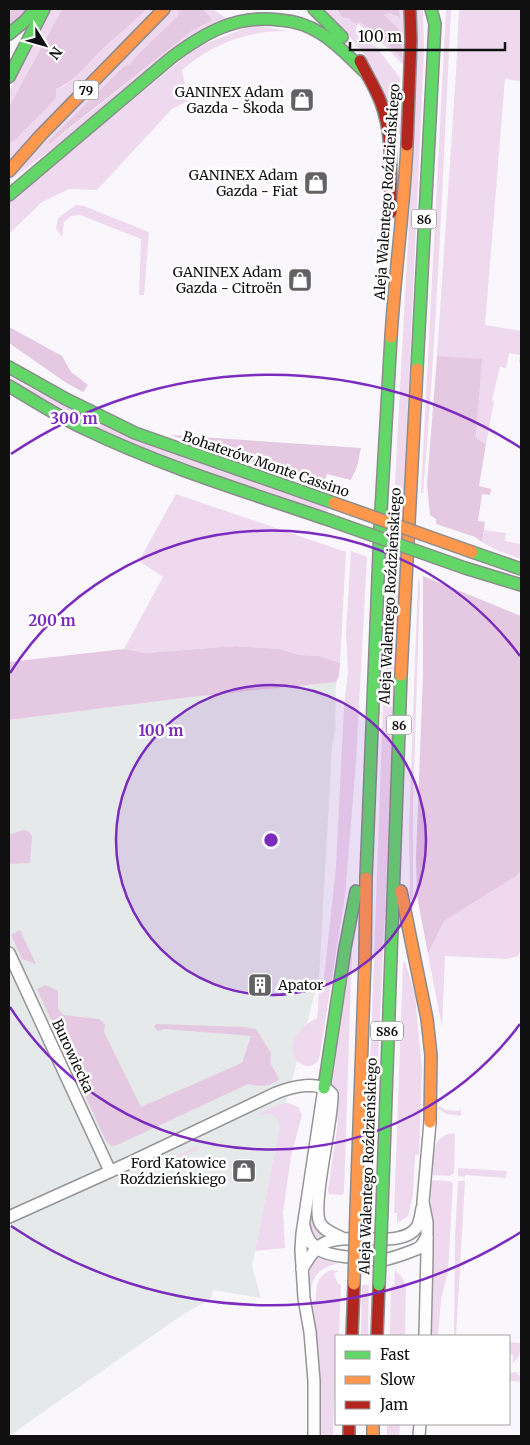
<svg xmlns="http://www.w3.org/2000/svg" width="530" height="1445" viewBox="0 0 530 1445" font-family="Merriweather,serif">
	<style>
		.industrial { fill: #e6e9e9 }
		.green { fill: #efd9ee }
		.forest { fill: #e5c8e2 }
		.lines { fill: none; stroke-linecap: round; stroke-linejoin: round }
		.street-casing { stroke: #959496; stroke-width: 14 }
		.fast-casing { stroke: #8c8b8d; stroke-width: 14 }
		.slow-casing { stroke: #8c8b8d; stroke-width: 14 }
		.jam-casing { stroke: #8c8b8d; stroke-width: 14 }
		.street { stroke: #fefeff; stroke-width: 11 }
		.fast { stroke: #63d668; stroke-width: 11 }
		.slow { stroke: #ff974d; stroke-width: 11 }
		.jam { stroke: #b3261e; stroke-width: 11 }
		.fast-bridge-casing { stroke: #8c8b8d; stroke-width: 14; stroke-linecap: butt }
		.slow-bridge-casing { stroke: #8c8b8d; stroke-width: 14; stroke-linecap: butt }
		.fast-bridge { stroke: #63d668; stroke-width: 11 }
		.slow-bridge { stroke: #ff974d; stroke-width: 11 }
		.ring { fill: none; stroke: #7b2cbf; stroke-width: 2.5 }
		.labels { text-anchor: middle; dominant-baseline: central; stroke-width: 5; stroke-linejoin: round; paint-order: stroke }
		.shield { fill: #fff; stroke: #585858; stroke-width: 1 }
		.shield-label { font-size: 12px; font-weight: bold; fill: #101010 }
		.poi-label { font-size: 14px; fill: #101010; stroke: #fff; text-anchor: end }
		.street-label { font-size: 14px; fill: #101010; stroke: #fff }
		.centre { fill: #7b2cbf; stroke: #fff; stroke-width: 2.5 }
		.ring-label { font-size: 15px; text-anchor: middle; font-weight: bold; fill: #7b2cbf; stroke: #fff; stroke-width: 5; stroke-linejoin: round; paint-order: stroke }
	</style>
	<rect width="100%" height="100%" fill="#f9f7fc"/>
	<!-- industrial -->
	<path class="industrial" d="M336 682 335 732 332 746 319 978 280 1126 252 1266 261 1298 213 1290 211 1299 185 1313 9 1436V720L183 698Z"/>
	<!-- green -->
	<g class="green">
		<path d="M52 9H62L9 107V91Z"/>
		<path d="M146 9H155L9 162V143L15 140 31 123 56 89 64 86 80 73 103 49Z"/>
		<path d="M172 9H179V16L137 55 130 64 123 67 99 91 58 138 192 31 213 20 203 9H213L227 19 9 181 33 154Z"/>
		<path d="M323 9H336L338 13 359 22 379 35 401 31 383 14 389 13 399 18V9H403L404 66 377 37 358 24 356 28V33L377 48 400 78 401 138 365 55 344 30Z"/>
		<path d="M416 9H423L424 50 371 1215H368V1212L365 1211 383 705 411 184Z"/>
		<path d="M446 9H451C443 170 437 331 423 493H421Z"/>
		<path d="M459 9H521V81L505 79 485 325 521 331V362H519L520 355 509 353 506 368 500 367 492 400 494 401 486 444 477 439 476 425 437 356 456 73Z"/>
		<path d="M253 25 288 31C248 30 213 44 182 70L188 101 172 109 97 190 69 189 42 202 9 234V201L197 47Z"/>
		<path d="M76 205 84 206 149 232 144 295H139L141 239 80 215 71 216 64 222 62 237 56 228 58 218Z"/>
		<path d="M9 376 23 385 55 400 329 508 326 514 120 439 9 380Z"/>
		<path d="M176 494 346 552 340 663 319 656 299 655 280 649 235 646 145 653 124 649 163 577 139 561Z"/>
		<path d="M484 530 506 533 505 541 521 544V559L494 549 482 542Z"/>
		<path d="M351 551 367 557 356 762 345 896 319 1060C302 1081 271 1042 317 1018 319 1006 317 988 324 978L336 867 344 707 348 672 346 632Z"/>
		<path d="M419 577 420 586 413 803V901L410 899 409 825 418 580Z"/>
		<path d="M521 871 520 952 518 956 508 959 445 956 442 1027 428 954 444 921 515 877Z"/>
		<path d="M352 949 344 1193 342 1195 329 1194 328 1190 338 1122 335 1121 338 1093 332 1084Z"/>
		<path d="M405 961 415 995 422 1069 419 1155H415L413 1195 408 1216 397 1223V1213H394L403 965Z"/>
		<path d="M288 1103 298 1107 302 1115 291 1156 283 1212 285 1248 255 1251 280 1126C275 1101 241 1122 228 1128L280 1104Z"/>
		<path d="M461 1105V1116L446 1114 437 1108 440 1106 445 1110 460 1111Z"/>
		<path d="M455 1133 454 1173 449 1176 433 1175C434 1156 430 1135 455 1133Z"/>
		<path d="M322 1138 318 1230 323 1236 319 1241 312 1232 310 1222Z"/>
		<path d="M198 1146V1149L124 1183 125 1178 127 1176 128 1179Z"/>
		<path d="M458 1168 507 1171 506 1178 465 1175V1177L458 1176Z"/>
		<path d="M430 1180 449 1181 453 1183 448 1271 441 1300 438 1336H431L433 1281Z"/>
		<path d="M458 1181H465L456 1336H454L455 1236Z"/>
		<path d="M315 1258H318L338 1264C319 1267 314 1275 310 1292V1270Z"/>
		<path d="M330 1270 338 1271 334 1274 338 1284H341L339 1336H336L333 1436H320C322 1391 317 1347 312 1301L316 1300C316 1286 317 1277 330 1270Z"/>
		<path d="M395 1270 402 1277 406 1286 405 1336H390L391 1286H394Z"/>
		<path d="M362 1285H369L368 1336H361Z"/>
		<path d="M509 1342 521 1343 519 1356 513 1363V1355L509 1354Z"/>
		<path d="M516 1372 521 1377V1382L509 1381V1373Z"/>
		<path d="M387 1424H400L399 1436H387Z"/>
	</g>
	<!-- forest -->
	<g class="forest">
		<path d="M9 9H29L9 26Z"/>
		<path d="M62 9H146C133 23 117 35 103 49 88 63 76 81 56 89V98L15 140 9 143V107Z"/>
		<path d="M179 9H203L213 20 192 31 49 144V141L123 67 130 64 137 55 178 16Z"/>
		<path d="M336 9H399L400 18 389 13 384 15 401 31 402 58 379 35 359 22 354 23 349 18H343Z"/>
		<path d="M9 327 62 356 71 372 88 385 83 392 65 382 9 343Z"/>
		<path d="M437 356 482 359 476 434 477 439 486 444 479 486 491 489 490 495 482 494 478 521 485 522 482 542 475 537 436 524V519L430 515 427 484Z"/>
		<path d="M170 435 361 448 357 467 351 480 327 474 323 485 302 480Z"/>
		<path d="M423 576 521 616V871L515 877 444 921 428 954 417 896 416 857 423 674Z"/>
		<path d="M235 646 280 649 299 655 319 656 340 663 339 676 336 682 183 698 9 720V662L124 649 145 653Z"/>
		<path d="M23 830 29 832 32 836 30 863 11 864 9 861V835Z"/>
		<path d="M20 930 36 964 22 959 11 935Z"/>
		<path d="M46 985 58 991V1008L63 1015 99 1019 105 1024 104 1032 141 1107 242 1063 251 1036 165 1029 158 1031 154 1027 156 1024 245 1027 256 1029 271 1053 270 1062 279 1079C270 1087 259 1087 248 1084L117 1145 111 1146 105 1139 37 989Z"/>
	</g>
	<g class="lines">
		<defs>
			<g id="street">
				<path d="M9 953 110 1171"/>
				<path d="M9 1217 129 1163 276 1093C291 1087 320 1079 332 1094 333 1121 311 1205 320 1223 324 1231 335 1234 342 1238"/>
				<path d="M304 1226C309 1256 336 1256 360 1258 367 1259 376 1261 383 1260 394 1258 407 1253 417 1249L421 1246 427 1237"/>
				<path d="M302 1269C307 1261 312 1251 321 1245 346 1229 401 1251 417 1227 420 1222 421 1214 422 1208"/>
				<path d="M425 1336 427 1254V1222L423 1202 430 1122"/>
				<path d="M314 1436V1381L310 1332 304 1298 301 1250 302 1234 324 1088"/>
				<path d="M419 1436 420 1424"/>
			</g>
			<g id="fast">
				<path d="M314 9 342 37"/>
				<path d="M9 34 25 21 35 9"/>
				<path d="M9 77 44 9"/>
				<path d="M9 195 171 58C204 33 237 14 280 20 294 21 308 25 320 33 337 43 351 59 366 73"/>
				<path d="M9 367 66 399 135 433 334 503"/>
				<path d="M417 369 435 24 431 9"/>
				<path d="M9 386C34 401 59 417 85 429 164 467 247 492 329 520"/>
				<path d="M472 552 521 569"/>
				<path d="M465 568 521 585"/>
				<path d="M366 878 380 528 391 337"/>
				<path d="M324 1088 345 948 356 891"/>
				<path d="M382 1210 401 675"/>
			</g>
			<g id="slow">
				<path d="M9 171 40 136 164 9"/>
				<path d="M391 337C395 272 404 209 407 145"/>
				<path d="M401 675 417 369"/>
				<path d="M401 891 427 1019 431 1055 430 1122"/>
				<path d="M356 1211 365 960 366 878"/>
				<path d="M373 1424V1436"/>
			</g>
			<g id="jam">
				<path d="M360 61C367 75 376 89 381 103 394 138 390 176 391 212"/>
				<path d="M407 145 411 40 410 9"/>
				<path d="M352 1336 354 1284"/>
				<path d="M377 1336 379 1285"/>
				<path d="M349 1424V1436"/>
			</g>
		</defs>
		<!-- street casing -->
		<use href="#street" class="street-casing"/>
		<!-- fast casing -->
		<use href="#fast" class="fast-casing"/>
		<!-- slow casing -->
		<use href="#slow" class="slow-casing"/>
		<!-- jam casing -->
		<use href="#jam" class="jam-casing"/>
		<!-- street -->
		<use href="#street" class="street"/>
		<!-- fast -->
		<use href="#fast" class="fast"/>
		<!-- slow -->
		<use href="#slow" class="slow"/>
		<!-- jam -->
		<use href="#jam" class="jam"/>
		<defs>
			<g id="fast-bridge">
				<path d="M329 520 465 568"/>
				<path d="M379 1285 382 1210"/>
			</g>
			<g id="slow-bridge">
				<path d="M334 503 472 552"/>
				<path d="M354 1284 356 1211"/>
			</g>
		</defs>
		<!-- fast-bridge casing -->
		<use href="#fast-bridge" class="fast-bridge-casing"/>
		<!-- slow-bridge casing -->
		<use href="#slow-bridge" class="slow-bridge-casing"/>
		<!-- fast-bridge -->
		<use href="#fast-bridge" class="fast-bridge"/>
		<!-- slow-bridge -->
		<use href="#slow-bridge" class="slow-bridge"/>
	</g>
	<!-- distance rings -->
	<circle cx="271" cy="840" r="155" fill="#7b2cbf" fill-opacity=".12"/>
	<g class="ring">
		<circle cx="271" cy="840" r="155"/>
		<path d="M520 1024A310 310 0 0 1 10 1007M10 673A310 310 0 0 1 520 656"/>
		<path d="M521 1232A465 465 0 0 1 11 1226M11 454A465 465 0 0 1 521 448"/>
	</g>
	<!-- icons -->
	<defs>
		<symbol id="shop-square" viewBox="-11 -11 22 22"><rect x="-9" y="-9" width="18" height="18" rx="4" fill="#626163" stroke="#fff"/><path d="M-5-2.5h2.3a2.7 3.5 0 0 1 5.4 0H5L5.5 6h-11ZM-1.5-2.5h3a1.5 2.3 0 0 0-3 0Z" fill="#fff"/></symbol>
		<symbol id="building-square" viewBox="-11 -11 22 22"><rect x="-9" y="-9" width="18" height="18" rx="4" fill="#626163" stroke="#fff"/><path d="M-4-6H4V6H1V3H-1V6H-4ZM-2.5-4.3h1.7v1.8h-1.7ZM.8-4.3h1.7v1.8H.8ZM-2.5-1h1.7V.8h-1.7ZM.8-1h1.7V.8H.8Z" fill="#fff"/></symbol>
	</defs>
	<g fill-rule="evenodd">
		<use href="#shop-square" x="288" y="86" width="28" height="28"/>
		<use href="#shop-square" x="302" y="169" width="28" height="28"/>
		<use href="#shop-square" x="286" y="266" width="28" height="28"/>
		<use href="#building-square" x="246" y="971" width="28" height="28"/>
		<use href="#shop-square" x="230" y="1157" width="28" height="28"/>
	</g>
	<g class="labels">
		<!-- shield labels -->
		<g class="shield">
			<rect x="73.5" y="80.5" width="25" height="19" rx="4"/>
			<rect x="411.5" y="209.5" width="25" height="19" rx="4"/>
			<rect x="386.5" y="715.5" width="25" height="19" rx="4"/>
			<rect x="371" y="1021.5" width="32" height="19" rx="4"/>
		</g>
		<g class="shield-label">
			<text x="86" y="90">79</text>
			<text x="424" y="219">86</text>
			<text x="399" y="725">86</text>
			<text x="387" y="1031">S86</text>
		</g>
		<!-- poi labels -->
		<g class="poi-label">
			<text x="284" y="92">GANINEX Adam<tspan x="284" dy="16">Gazda - Škoda</tspan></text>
			<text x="298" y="175">GANINEX Adam<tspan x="298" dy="16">Gazda - Fiat</tspan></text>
			<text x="282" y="272">GANINEX Adam<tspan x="282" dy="16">Gazda - Citroën</tspan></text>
			<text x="278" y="985" text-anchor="start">Apator</text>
			<text x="226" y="1163">Ford Katowice<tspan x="226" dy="16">Roździeńskiego</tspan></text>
		</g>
		<!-- street labels -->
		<g class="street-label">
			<text transform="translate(387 192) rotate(-86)">Aleja Walentego Roździeńskiego</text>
			<text transform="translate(266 464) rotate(19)">Bohaterów Monte Cassino</text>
			<text transform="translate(390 596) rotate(-87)">Aleja Walentego Roździeńskiego</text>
			<text transform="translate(73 1056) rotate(65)">Burowiecka</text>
			<text transform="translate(368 1166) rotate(-88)">Aleja Walentego Roździeńskiego</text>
		</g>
	</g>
	<circle cx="271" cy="840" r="8" class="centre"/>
	<g class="ring-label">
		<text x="74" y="424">300 m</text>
		<text x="52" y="626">200 m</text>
		<text x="161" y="736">100 m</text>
	</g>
	<!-- border -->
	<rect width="530" height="1445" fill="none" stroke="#101010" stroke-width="20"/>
	<!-- legend -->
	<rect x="335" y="1335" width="175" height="90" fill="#ffffff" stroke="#9f9f9f"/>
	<rect x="345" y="1351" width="25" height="8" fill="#63d668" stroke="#9f9f9f"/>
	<text x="380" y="1360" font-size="15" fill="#101010">Fast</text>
	<rect x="345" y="1376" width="25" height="8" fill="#ff974d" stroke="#9f9f9f"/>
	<text x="380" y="1385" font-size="15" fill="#101010">Slow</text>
	<rect x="345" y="1401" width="25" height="8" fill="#b3261e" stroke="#9f9f9f"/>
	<text x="380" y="1410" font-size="15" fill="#101010">Jam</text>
	<!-- north arrow -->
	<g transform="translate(45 45) rotate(127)" stroke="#ffffff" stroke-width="4" paint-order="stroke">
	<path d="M0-4L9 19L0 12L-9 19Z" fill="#101010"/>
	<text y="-8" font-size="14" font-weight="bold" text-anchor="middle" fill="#101010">N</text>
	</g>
	<!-- scale -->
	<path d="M350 42v8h155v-8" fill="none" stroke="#101010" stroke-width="2.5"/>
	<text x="358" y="42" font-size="15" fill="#101010" stroke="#ffffff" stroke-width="4" paint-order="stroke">100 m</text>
</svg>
